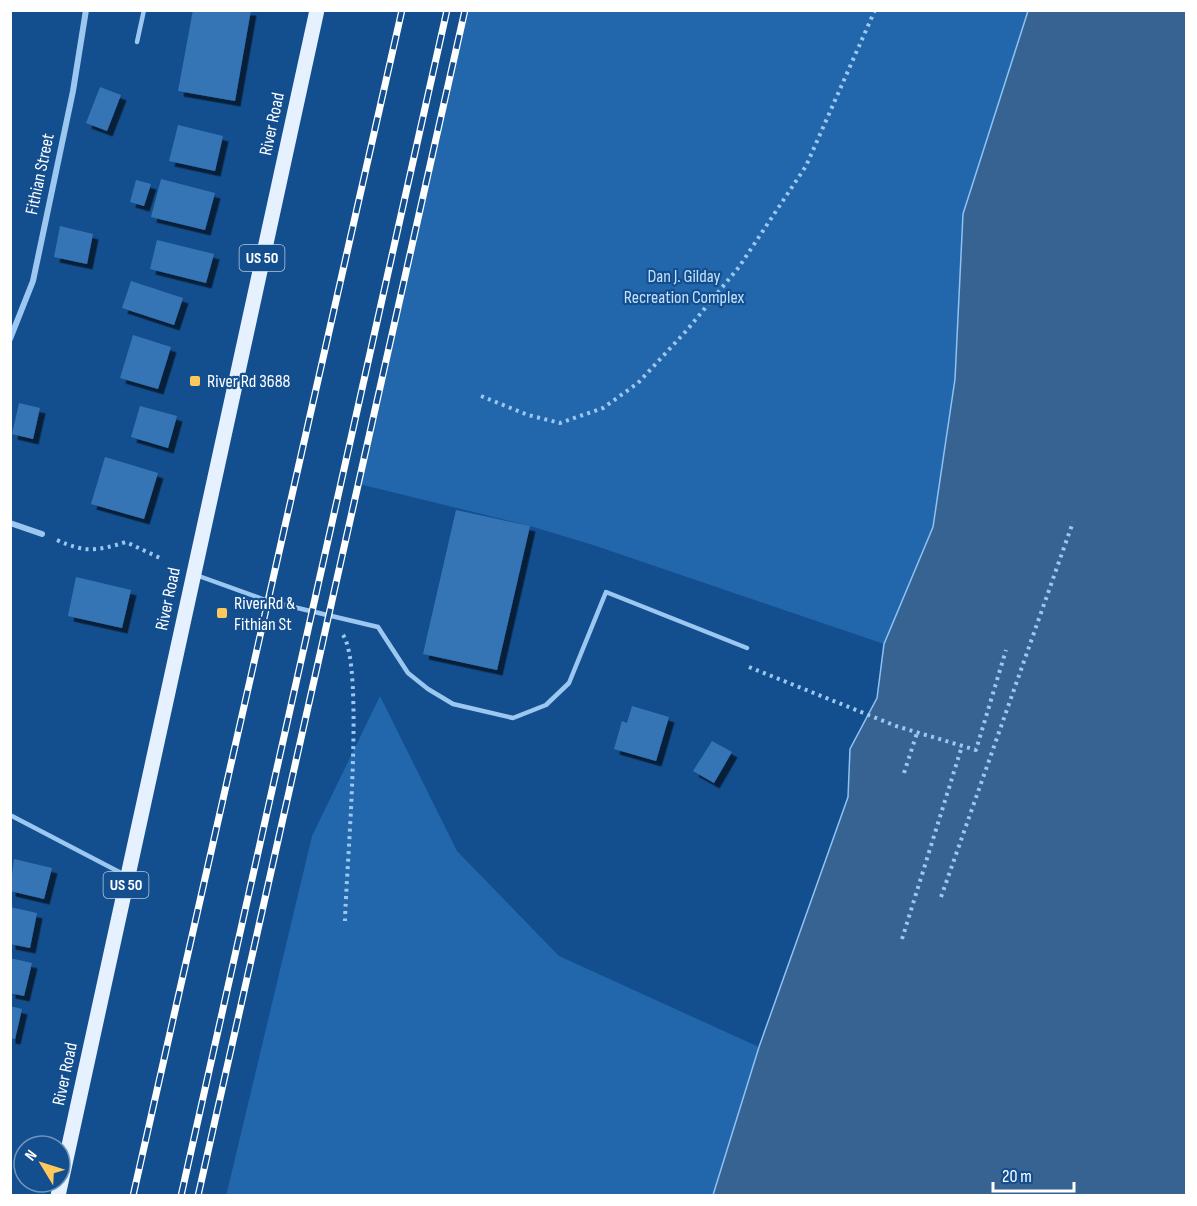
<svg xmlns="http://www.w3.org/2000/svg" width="1197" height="1206" viewBox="0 0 1197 1206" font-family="'Sofia Sans Condensed',sans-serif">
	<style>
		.green { fill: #2266ab }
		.water { fill: #376392; stroke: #8ec2f4; stroke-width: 1.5 }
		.building { fill: #3675b5; filter: url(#shadow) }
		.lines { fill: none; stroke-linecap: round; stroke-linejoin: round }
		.path { stroke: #9cc7f1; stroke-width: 4; stroke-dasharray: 3 4.5; stroke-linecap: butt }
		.lane { stroke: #9cc7f1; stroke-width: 4.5 }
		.street { stroke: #9cc7f1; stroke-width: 6 }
		.primary { stroke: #e6f1ff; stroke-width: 15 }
		.rail-casing { stroke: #fff; stroke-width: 7 }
		.rail { stroke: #134e8e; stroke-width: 4.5; stroke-dasharray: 14; stroke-linecap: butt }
		.poi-dot { fill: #ffc85c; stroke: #134e8e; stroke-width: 2 }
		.labels { text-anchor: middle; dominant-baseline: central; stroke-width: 4.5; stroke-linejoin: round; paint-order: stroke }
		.shield { fill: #134e8e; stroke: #b8cadd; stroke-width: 1.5 }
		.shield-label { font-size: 16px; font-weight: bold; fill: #fff }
		.street-label { font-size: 18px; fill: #fff; stroke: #134e8e }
		.park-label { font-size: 18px; fill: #c3e0fc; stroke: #134e8e }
		.poi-label { font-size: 18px; fill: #fff; stroke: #134e8e; text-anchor: start }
	</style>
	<defs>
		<filter id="shadow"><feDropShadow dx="5.5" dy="5.5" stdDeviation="0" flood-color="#0009"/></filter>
	</defs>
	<rect width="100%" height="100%" fill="#134e8e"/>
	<!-- green -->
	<g class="green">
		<path d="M465 11H1028L963 214 955 379 933 527 884 644 593 545 530 526 359 484Z"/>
		<path d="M380 696 457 851 559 956 759 1047 713 1195 226 1196 312 836Z"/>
	</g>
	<!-- water -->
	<path class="water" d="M1028 11H1186V1195H713L759 1047 848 797 850 749 877 698 884 644 933 527 955 379 963 214Z"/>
	<!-- building -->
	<g class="building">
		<path d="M193 10H251L235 101 178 91Z"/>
		<path d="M100 87 121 95 107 131 86 123Z"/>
		<path d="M178 125 223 136 215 171 169 161Z"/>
		<path d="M161 179 215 193 205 230 151 217Z"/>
		<path d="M136 180 151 184 144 206 130 202Z"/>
		<path d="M60 226 93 234 87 264 54 257Z"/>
		<path d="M157 240 214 254 206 283 150 269Z"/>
		<path d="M131 281 183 298 174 325 122 308Z"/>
		<path d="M133 335 171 347 158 389 120 378Z"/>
		<path d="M19 403 40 408 33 439 12 434Z"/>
		<path d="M140 406 177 416 168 448 131 437Z"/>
		<path d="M105 457 158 473 144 519 91 504Z"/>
		<path d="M456 510 530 526 497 670 423 654Z"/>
		<path d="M76 577 131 590 122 628 68 616Z"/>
		<path d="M632 706 669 717 656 761 614 749 622 721 627 723Z"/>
		<path d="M712 741 732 752 714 783 693 771Z"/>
		<path d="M14 859 52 868 44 899 10 891Z"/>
		<path d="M10 907 37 913 30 948 10 944Z"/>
		<path d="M10 958 32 963 24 996 10 993Z"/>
		<path d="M10 1006 22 1009 15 1039 10 1038Z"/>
	</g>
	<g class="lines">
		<!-- path -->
		<g class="path">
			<path d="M481 396 528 415 560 423 603 408 638 383 687 330 739 267 806 166 875 10"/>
			<path d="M57 540C85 553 97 551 126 542L160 558"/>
			<path d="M343 635C365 667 346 870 345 921"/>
			<path d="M749 667 896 726 976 750 1006 650"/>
			<path d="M904 773 917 733"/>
			<path d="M941 897 1073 522"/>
			<path d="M902 939 962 746"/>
		</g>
		<!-- lane -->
		<g class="lane">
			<path d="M137 42 144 10"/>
			<path d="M196 575 268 601 378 627 408 673 428 689 453 704 513 718 546 705 569 683 606 592 747 648"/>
			<path d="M10 815 125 875"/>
		</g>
		<!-- street -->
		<g class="street">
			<path d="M10 339 33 281 73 91 86 10"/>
			<path d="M10 523 42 534"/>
		</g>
		<!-- primary -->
		<path class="primary" d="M58 1196 317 10"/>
		<defs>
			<g id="rail">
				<path d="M133 1196 402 10"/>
				<path d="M181 1196 447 10"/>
				<path d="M198 1196 465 10"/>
			</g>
		</defs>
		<!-- rail casing -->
		<use href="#rail" class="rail-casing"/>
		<!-- rail -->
		<use href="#rail" class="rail"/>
	</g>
	<!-- markers -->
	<g class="poi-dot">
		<rect x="189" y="375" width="12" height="12" rx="3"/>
		<rect x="216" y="607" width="12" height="12" rx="3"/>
	</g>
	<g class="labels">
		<!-- shield labels -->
		<g class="shield">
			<rect x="239.5" y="245" width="45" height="26" rx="4.5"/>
			<rect x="103.5" y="872" width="45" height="26" rx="4.5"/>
		</g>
		<g class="shield-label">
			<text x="262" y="258">US 50</text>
			<text x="126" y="885">US 50</text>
		</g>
		<!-- street labels -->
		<g class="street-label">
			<text transform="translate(272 124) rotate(-78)">River Road</text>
			<text transform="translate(40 174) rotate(-78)">Fithian Street</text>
			<text transform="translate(168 599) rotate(-78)">River Road</text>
			<text transform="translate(65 1074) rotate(-78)">River Road</text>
		</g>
		<!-- park labels -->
		<g class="park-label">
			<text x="684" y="276">Dan J. Gilday<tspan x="684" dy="21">Recreation Complex</tspan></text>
		</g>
		<!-- poi labels -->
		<g class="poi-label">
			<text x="207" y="381">River Rd 3688</text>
			<text x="234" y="603">River Rd &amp;<tspan x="234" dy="21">Fithian St</tspan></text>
		</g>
	</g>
	<!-- border -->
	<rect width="1197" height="1206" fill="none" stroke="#ffffff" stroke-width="24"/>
	<!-- north arrow -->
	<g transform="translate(42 1164) rotate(308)"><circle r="28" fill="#134e8e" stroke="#7195bb" stroke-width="1.5"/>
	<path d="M0-4.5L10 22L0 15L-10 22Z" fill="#ffc85c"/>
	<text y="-9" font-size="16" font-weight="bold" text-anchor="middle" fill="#ffffff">N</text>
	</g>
	<!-- scale -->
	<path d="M993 1182v9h81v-9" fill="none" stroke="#ffffff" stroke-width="3"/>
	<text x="1002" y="1182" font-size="18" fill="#ffffff" stroke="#134e8e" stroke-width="4.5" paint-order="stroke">20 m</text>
</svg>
